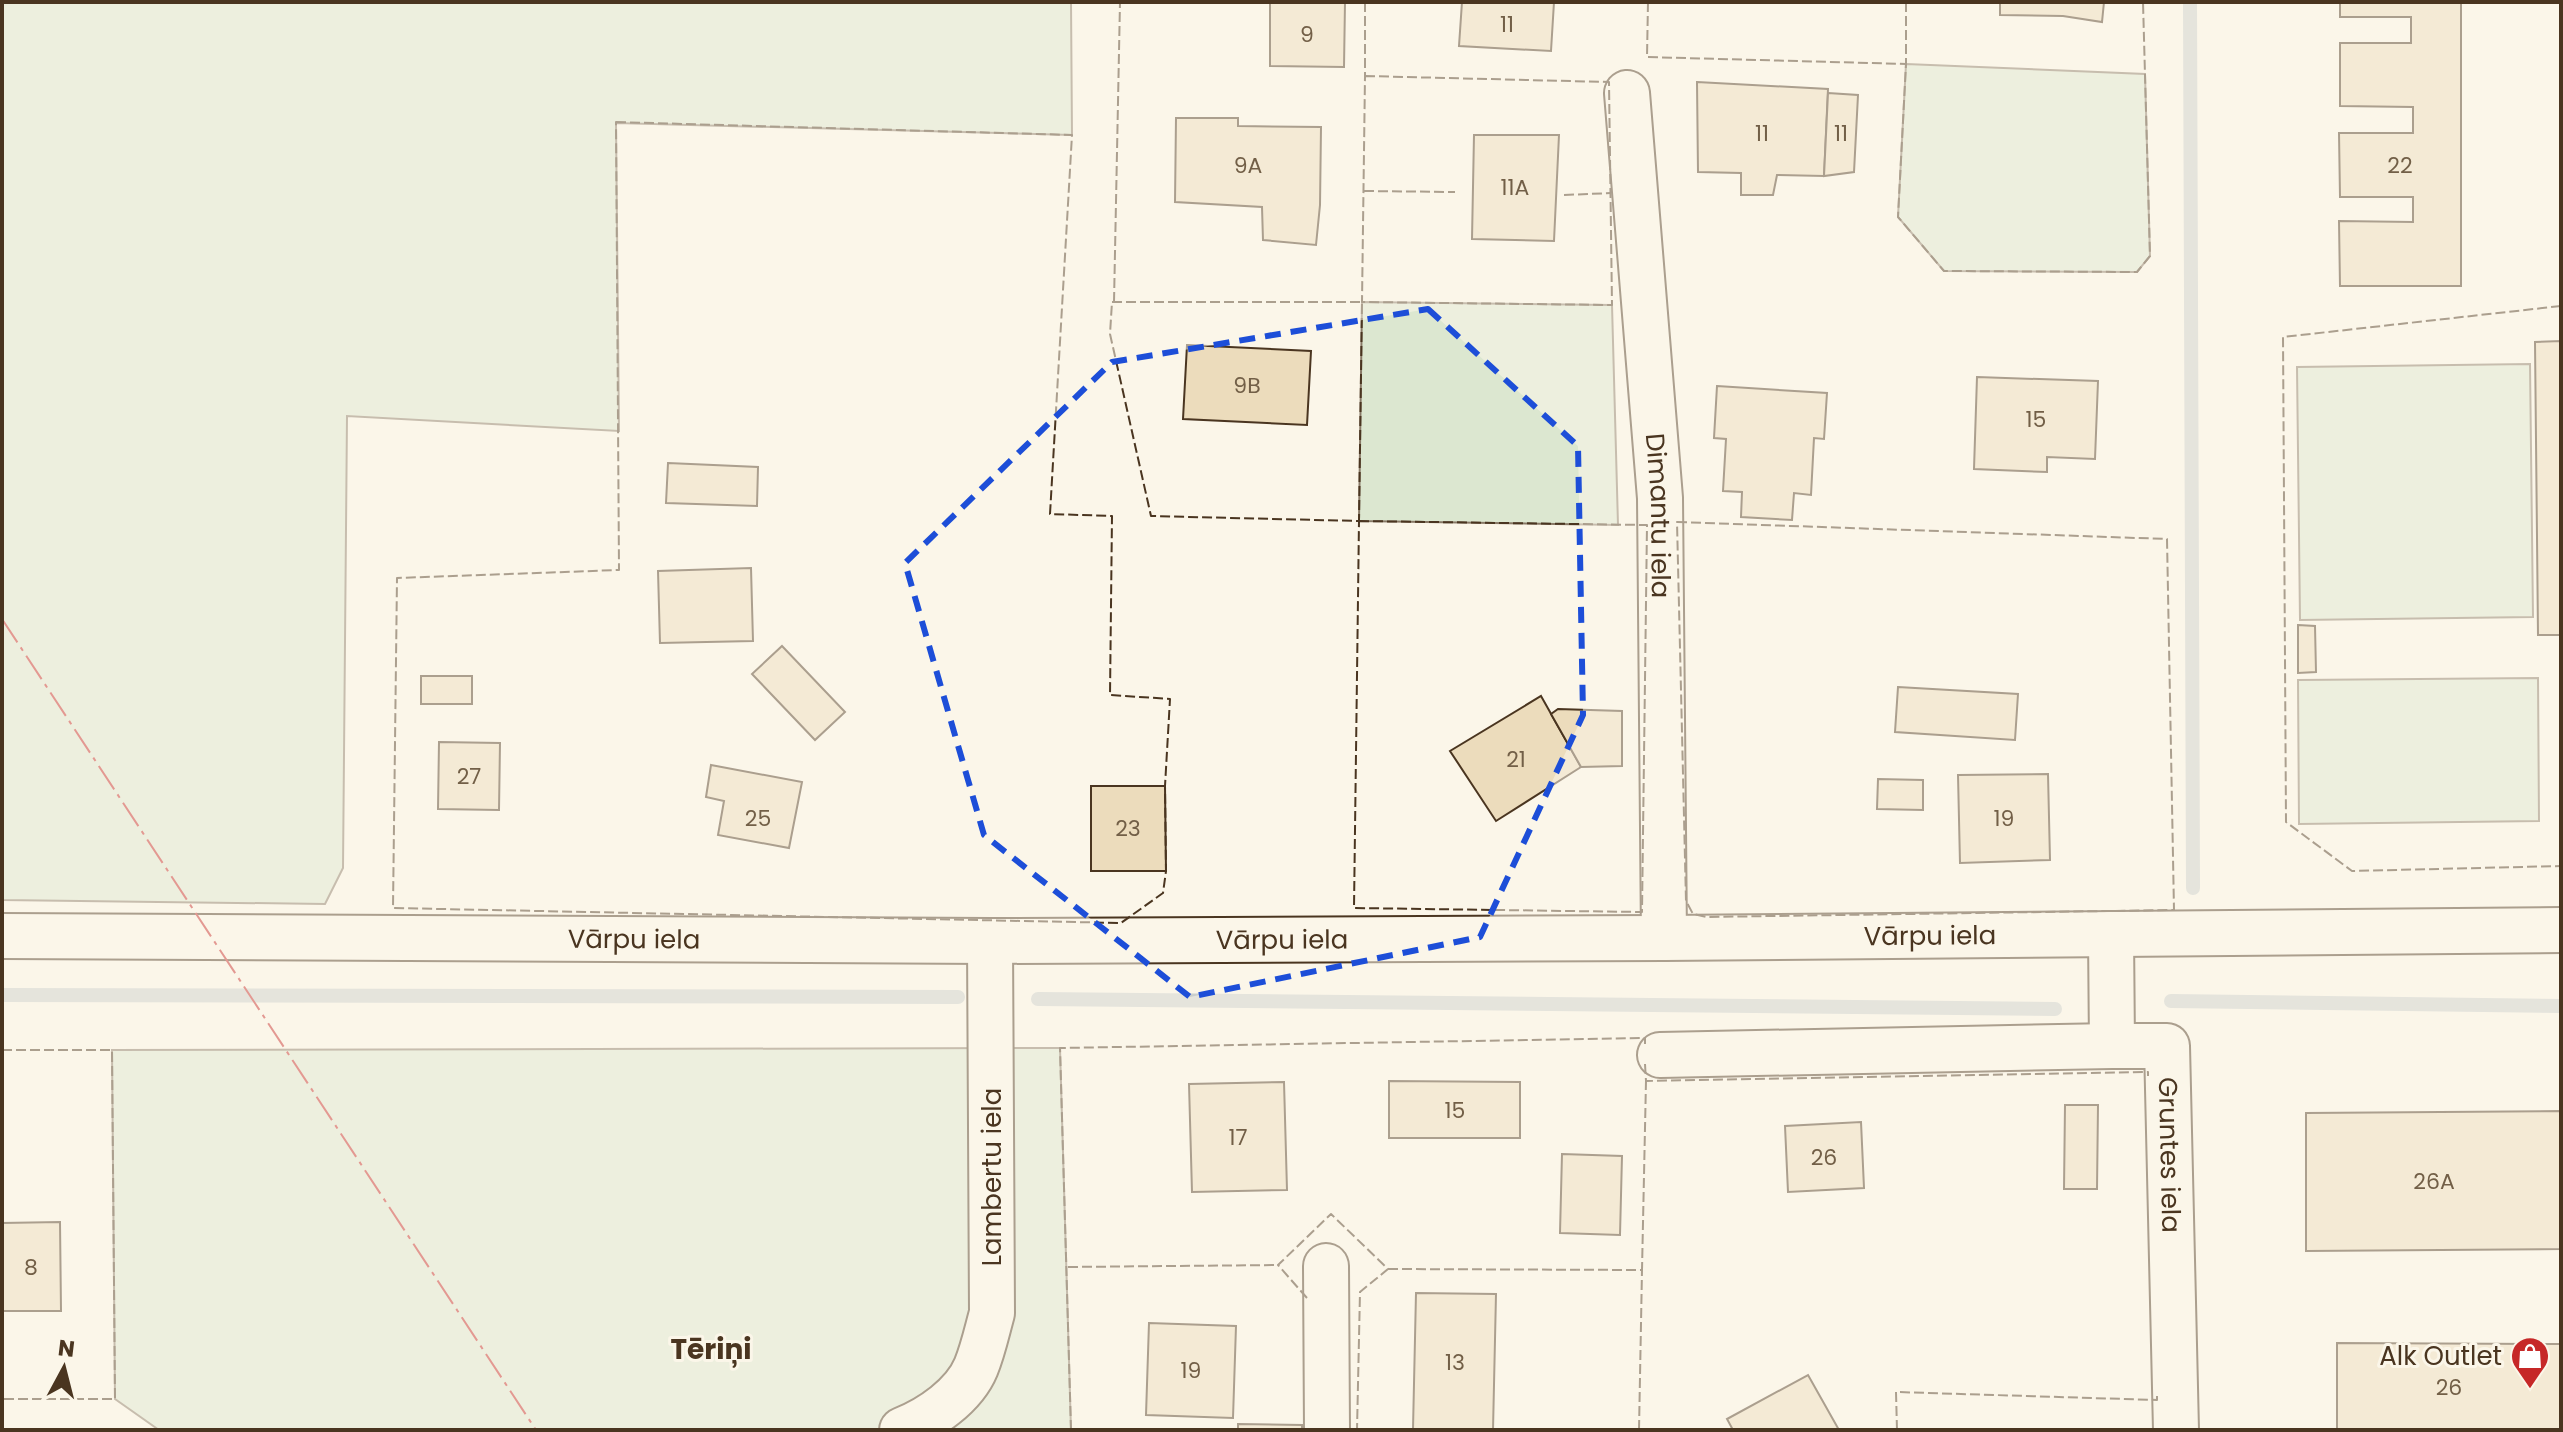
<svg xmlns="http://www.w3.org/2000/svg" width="2563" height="1432" viewBox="0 0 2563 1432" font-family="Poppins,sans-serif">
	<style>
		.green { fill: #dce7d0; stroke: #887966; stroke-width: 2 }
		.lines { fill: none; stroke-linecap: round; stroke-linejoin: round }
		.stream { stroke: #c9cecd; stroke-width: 14 }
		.building { fill: #ecdcbc; stroke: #4a3520; stroke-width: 2 }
		.minor-casing { stroke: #4a3520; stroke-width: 48 }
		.minor { stroke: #fbf6e9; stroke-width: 44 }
		.fence { stroke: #4a3520; stroke-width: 2; stroke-dasharray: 10 4; stroke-linecap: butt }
		.power { stroke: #c62828; stroke-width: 2; stroke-dasharray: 28 6 4 6; stroke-linecap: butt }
		.marked { fill: none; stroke: #1d4ed8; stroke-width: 6; stroke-dasharray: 16 10; stroke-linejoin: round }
		.labels { text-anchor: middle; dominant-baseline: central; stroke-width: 6; stroke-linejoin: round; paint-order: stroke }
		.number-label { font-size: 22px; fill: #725f47 }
		.street-label { font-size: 26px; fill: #4a3520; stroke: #fbf6e9 }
		.poi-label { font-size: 26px; fill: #4a3520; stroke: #fbf6e9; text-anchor: end }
		.neighbourhood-label { font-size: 28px; font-weight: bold; fill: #4a3520; stroke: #fbf6e9 }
	</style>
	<rect width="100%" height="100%" fill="#fbf6e9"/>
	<!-- green -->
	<g class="green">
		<path d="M2 2H1071L1072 135 616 123 619 431 347 416 343 868 325 904 2 900Z"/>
		<path d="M1906 64 2145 74 2150 256 2137 272 1944 271 1898 217Z"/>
		<path d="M1362 302 1612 305 1618 525 1359 521Z"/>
		<path d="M2530 364 2533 617 2300 620 2297 367Z"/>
		<path d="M2538 678 2539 821 2299 824 2298 680Z"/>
		<path d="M1060 1048 1071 1430H159L115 1399 112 1050Z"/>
	</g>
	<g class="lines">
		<!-- stream -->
		<g class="stream">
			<path d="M2190 2 2193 888"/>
			<path d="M2 995 958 997"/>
			<path d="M1038 999 2055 1009"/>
			<path d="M2171 1001 2561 1006"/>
		</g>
	</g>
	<!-- building -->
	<g class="building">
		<path d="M1270 2H1345L1344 67 1270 66Z"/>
		<path d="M1462 2H1554L1551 51 1459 46Z"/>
		<path d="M2104 2 2102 22 2063 16 2000 15V3H1965Z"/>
		<path d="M2340 2H2461V286H2340L2339 221 2413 222V197H2340L2339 133H2413V107L2340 106V43H2411V17H2340Z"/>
		<path d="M1697 82 1828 89 1824 176 1777 175 1773 195H1741V173L1698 172Z"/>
		<path d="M1828 93 1858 95 1854 172 1824 176Z"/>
		<path d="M1176 118H1238V126L1321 127 1320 205 1316 245 1263 240 1262 207 1175 202Z"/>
		<path d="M1474 135H1559L1554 241 1472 239Z"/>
		<path d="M2561 341V635H2538L2535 342Z"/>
		<path d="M1187 345 1311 351 1307 425 1183 419Z"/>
		<path d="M1977 377 2098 381 2095 459 2047 457V472L1974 469Z"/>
		<path d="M1717 386 1827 393 1824 439 1814 438 1811 495 1794 493 1792 520 1741 517 1742 492 1723 491 1726 439 1714 438Z"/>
		<path d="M668 463 758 467 757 506 666 503Z"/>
		<path d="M751 568 753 641 660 643 658 571Z"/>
		<path d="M2298 625 2315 626 2316 672 2298 673Z"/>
		<path d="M782 646 845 712 815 740 752 674Z"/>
		<rect x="421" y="676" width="51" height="28"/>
		<path d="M1898 687 2018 694 2015 740 1895 732Z"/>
		<path d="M1541 696 1581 767 1496 821 1450 751Z"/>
		<path d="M1558 709 1622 711V766L1581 767 1551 714Z"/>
		<path d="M439 742 500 743 499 810 438 809Z"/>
		<path d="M711 765 802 782 789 848 718 835 724 801 706 797Z"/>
		<path d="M2048 774 2050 860 1960 863 1958 775Z"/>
		<path d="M1878 779 1923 780V810L1877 809Z"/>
		<path d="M1091 786H1165L1166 871H1091Z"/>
		<path d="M1389 1081 1520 1082V1138H1389Z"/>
		<path d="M1284 1082 1287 1190 1192 1192 1189 1084Z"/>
		<path d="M2065 1105H2098L2097 1189H2064Z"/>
		<path d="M2561 1111V1249L2306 1251V1113Z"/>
		<path d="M1861 1122 1864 1188 1788 1192 1785 1126Z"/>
		<path d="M1562 1154 1622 1156 1620 1235 1560 1233Z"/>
		<path d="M60 1222 61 1311H2V1223Z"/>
		<path d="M1416 1293 1496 1294 1493 1430 1413 1429Z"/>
		<path d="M1149 1323 1236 1326 1233 1418 1146 1415Z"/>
		<path d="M2337 1343 2561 1344V1430H2337Z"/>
		<path d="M1808 1375 1839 1430H1733L1727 1419Z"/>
		<path d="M1238 1424 1302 1425V1430H1238Z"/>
	</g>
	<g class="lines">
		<defs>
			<g id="minor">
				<path id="s1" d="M1627 93 1660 498 1664 938"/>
				<path id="s2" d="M2111 934 2112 1046H2167L2176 1430"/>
				<path id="s3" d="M2 936 990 941 1664 938 2561 930"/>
				<path d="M1660 1055 2112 1046"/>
				<path d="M1326 1266 1327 1430"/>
				<path d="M902 1430C930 1419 964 1396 976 1367 983 1350 987 1331 992 1313L990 941"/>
			</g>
		</defs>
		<!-- minor casing -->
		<use href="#minor" class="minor-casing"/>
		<!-- minor -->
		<use href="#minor" class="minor"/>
		<!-- fence -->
		<g class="fence">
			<path d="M1365 2V78"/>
			<path d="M1648 2 1647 57 1906 64"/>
			<path d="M1906 2V64L1898 217 1944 271 2137 272 2150 256 2143 2"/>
			<path d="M1365 76 1609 82 1612 305 1362 302Z"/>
			<path d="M616 122 1072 135 1050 514 1112 516 1110 695 1170 699 1165 786 1166 871 1163 893 1121 923 393 908 397 578 619 570Z"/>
			<path d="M1364 191 1455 192"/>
			<path d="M1564 195 1611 193"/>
			<path d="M1112 302H1362L1359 521 1151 516 1110 334Z"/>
			<path d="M1114 302 1120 2"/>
			<path d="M2561 306 2283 337 2286 822 2352 871 2561 866"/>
			<path d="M1359 521 1647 525 1642 912 1354 908Z"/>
			<path d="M1677 522 2167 539 2174 910 1707 917 1693 914 1686 901Z"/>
			<path d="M2 1050H112L115 1399H2"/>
			<path d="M1645 1064 1646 1081 2148 1072V1076"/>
			<path d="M1068 1267 1278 1265"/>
			<path d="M1388 1269 1642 1270 1646 1081"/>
			<path d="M1307 1298 1278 1265 1331 1214 1388 1269 1360 1292 1357 1430"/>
			<path d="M1071 1430 1060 1048 1645 1038V1044"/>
			<path d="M1639 1430 1642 1270"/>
			<path d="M1897 1430 1896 1392 2157 1400V1396"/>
		</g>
		<!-- power -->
		<path class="power" d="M2 619 536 1430"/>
	</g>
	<!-- marked area -->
	<path d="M0 0H2563V1432H0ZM1428 309 1578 446 1583 715 1480 937 1190 997 984 835 905 563 1112 362Z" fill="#fbf6e9" fill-opacity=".55" fill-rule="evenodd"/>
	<path class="marked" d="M1428 309 1578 446 1583 715 1480 937 1190 997 984 835 905 563 1112 362Z"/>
	<!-- icons -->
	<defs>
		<symbol id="shop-pin" viewBox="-11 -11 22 30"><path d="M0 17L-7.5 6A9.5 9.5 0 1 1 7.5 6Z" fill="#c62828" stroke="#fbf6e9"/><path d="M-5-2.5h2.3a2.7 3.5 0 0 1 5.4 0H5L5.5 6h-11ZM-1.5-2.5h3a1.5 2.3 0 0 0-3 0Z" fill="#fff"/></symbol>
	</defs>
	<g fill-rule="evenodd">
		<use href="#shop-pin" x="2508" y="1334" width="44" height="60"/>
	</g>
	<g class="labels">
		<!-- number labels -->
		<g class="number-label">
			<text x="1507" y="24">11</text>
			<text x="1307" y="34">9</text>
			<text x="1762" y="133">11</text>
			<text x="1841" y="133">11</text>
			<text x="1248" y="165">9A</text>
			<text x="2400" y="165">22</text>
			<text x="1515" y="187">11A</text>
			<text x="1247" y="385">9B</text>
			<text x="2036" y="419">15</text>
			<text x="1516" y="759">21</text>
			<text x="469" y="776">27</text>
			<text x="758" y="818">25</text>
			<text x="2004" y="818">19</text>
			<text x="1128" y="828">23</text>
			<text x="1455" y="1110">15</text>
			<text x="1238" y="1137">17</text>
			<text x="1824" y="1157">26</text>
			<text x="2434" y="1181">26A</text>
			<text x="31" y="1267">8</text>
			<text x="1455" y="1362">13</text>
			<text x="1191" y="1370">19</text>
			<text x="2449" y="1387">26</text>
		</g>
		<!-- street labels -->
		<g class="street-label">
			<text stroke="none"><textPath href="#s1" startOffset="424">Dimantu iela</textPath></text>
			<text stroke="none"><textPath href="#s3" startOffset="1928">Vārpu iela</textPath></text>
			<text stroke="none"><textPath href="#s3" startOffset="632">Vārpu iela</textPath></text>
			<text stroke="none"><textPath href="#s3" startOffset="1280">Vārpu iela</textPath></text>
			<text stroke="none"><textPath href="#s2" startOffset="276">Gruntes iela</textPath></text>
			<text transform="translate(992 1177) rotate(-90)">Lambertu iela</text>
		</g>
		<!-- poi labels -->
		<g class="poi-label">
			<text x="2502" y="1356">Alk Outlet</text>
		</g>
		<!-- neighbourhood labels -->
		<g class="neighbourhood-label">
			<text x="711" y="1349">Tēriņi</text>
		</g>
	</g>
	<!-- border -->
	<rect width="2563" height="1432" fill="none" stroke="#4a3520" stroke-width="8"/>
	<!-- north arrow -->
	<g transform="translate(64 1368) rotate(7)" stroke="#fbf6e9" stroke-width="6" paint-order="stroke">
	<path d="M0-6L14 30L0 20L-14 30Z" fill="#4a3520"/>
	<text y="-12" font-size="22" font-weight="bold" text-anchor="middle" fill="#4a3520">N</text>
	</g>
</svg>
